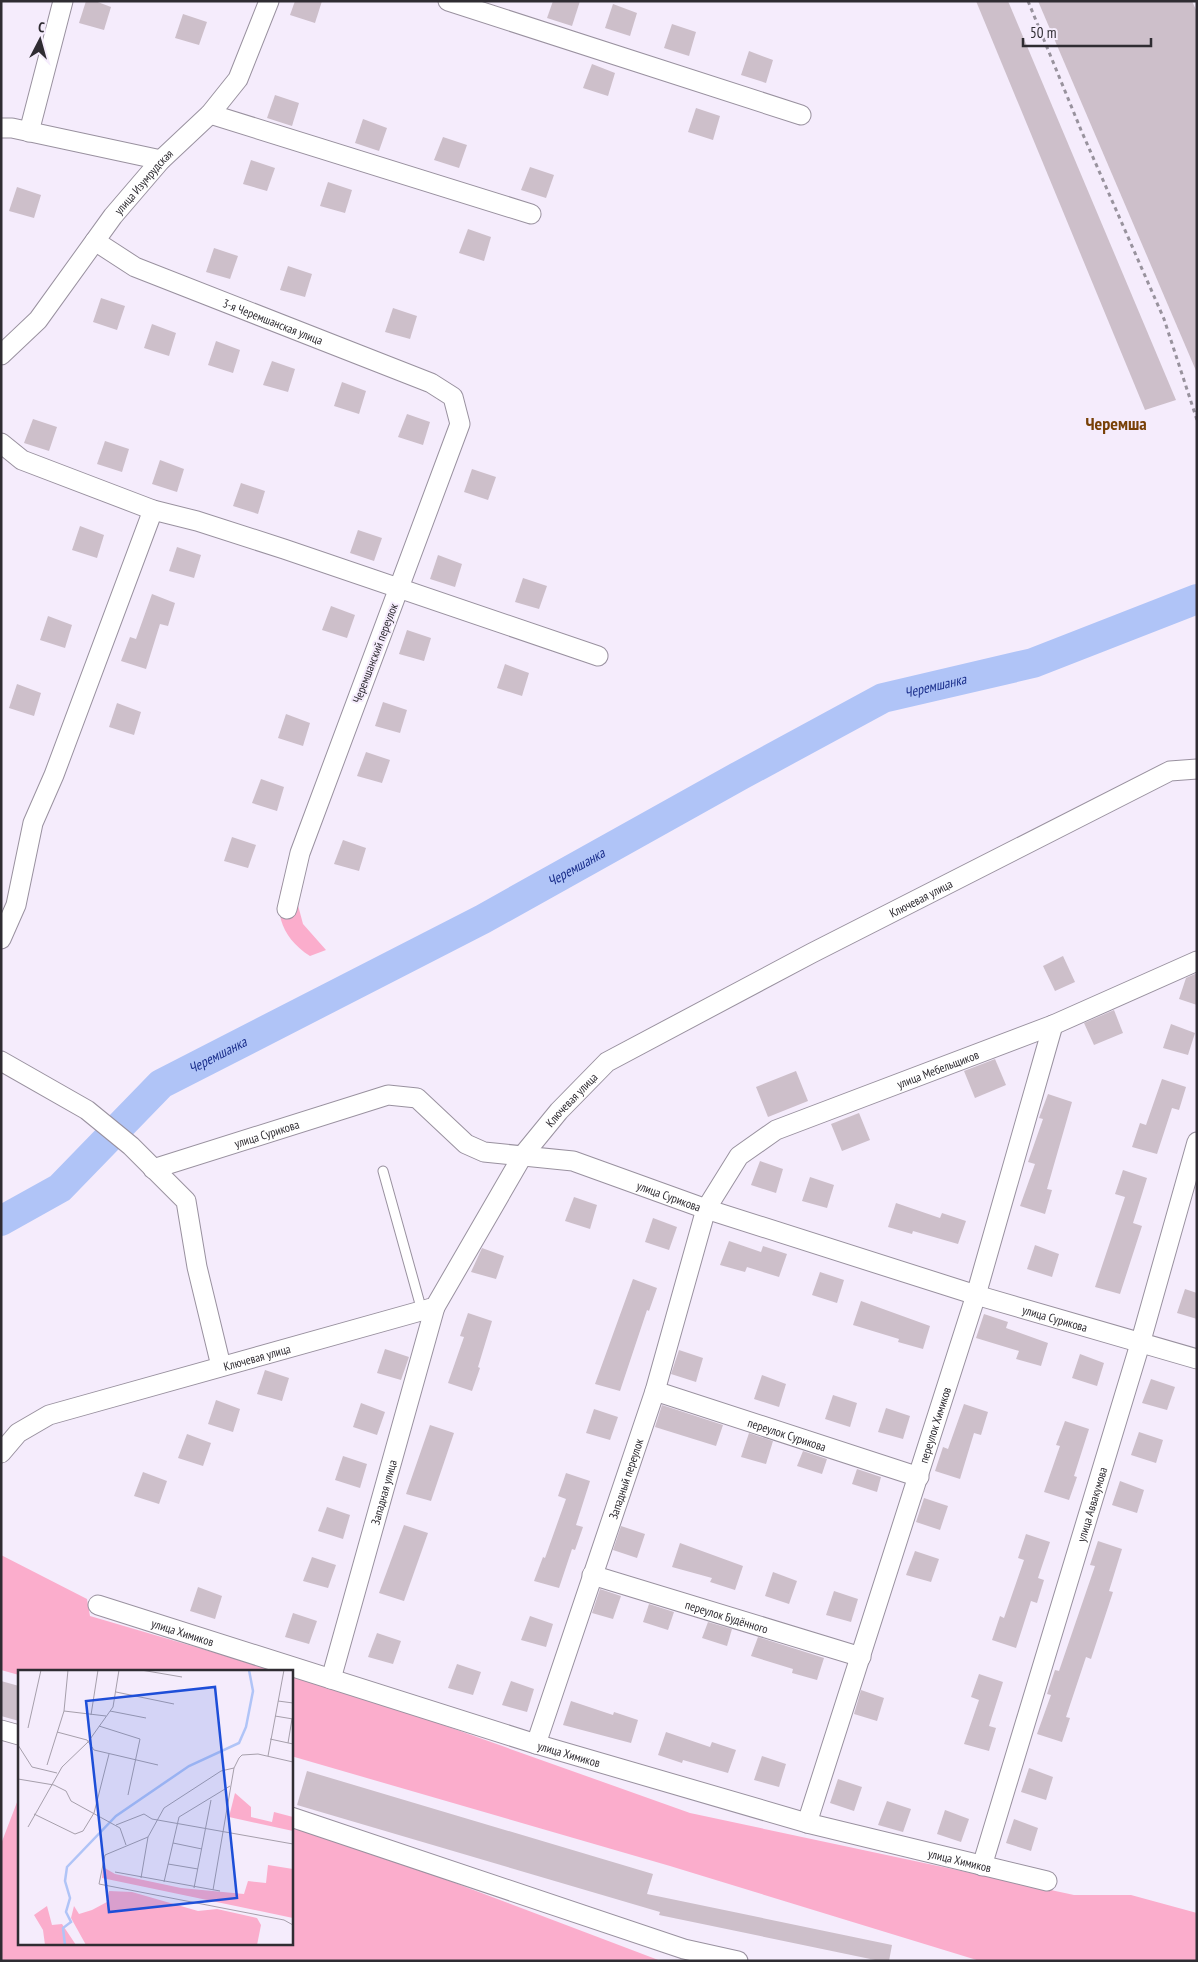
<svg xmlns="http://www.w3.org/2000/svg" width="1198" height="1962" viewBox="0 0 1198 1962" font-family="'PT Sans Narrow',sans-serif">
	<style>
		.green { fill: #fbadcc }
		.lines { fill: none; stroke-linecap: round; stroke-linejoin: round }
		.river { stroke: #b0c4f7; stroke-width: 30 }
		.building { fill: #cdbfca }
		.lane-casing { stroke: #99919f; stroke-width: 11 }
		.street-casing { stroke: #99919f; stroke-width: 21 }
		.path { stroke: #98929d; stroke-width: 3; stroke-dasharray: 4 4; stroke-linecap: butt }
		.lane { stroke: #fff; stroke-width: 9 }
		.street { stroke: #fff; stroke-width: 19 }
		.labels { text-anchor: middle; dominant-baseline: central; stroke-width: 4; stroke-linejoin: round; paint-order: stroke }
		.street-label { font-size: 12px; fill: #2f2c32; stroke: #f5ecfc }
		.water-label { font-size: 14px; font-style: italic; fill: #1a2e8b; stroke: #f5ecfc }
		.district-label { font-size: 18px; font-weight: bold; fill: #784006; stroke: #f5ecfc }
		.inset-river { fill: none; stroke: #b0c4f7; stroke-width: 2.5 }
		.inset-road { fill: none; stroke: #a69fab; stroke-width: 1 }
		.view { fill: #1d4ed8; fill-opacity: 0.15; stroke: #1d4ed8; stroke-width: 2.5 }
		.inset-edge { fill: none; stroke: #2f2c32; stroke-width: 2.5 }
	</style>
	<rect width="100%" height="100%" fill="#f5ecfc"/>
	<!-- green -->
	<g class="green">
		<path d="M286 874 295 894 303 924 326 950 310 956C279 936 272 907 286 874Z"/>
		<path d="M1 1555 87 1599 90 1616 277 1671H19V1675L1 1670Z"/>
		<path d="M291 1675 356 1694 690 1813 1074 1895H1131L1197 1913V1961H980L670 1866 291 1756Z"/>
		<path d="M19 1797V1943H291V1821L661 1961H1V1844Z"/>
	</g>
	<g class="lines">
		<!-- river -->
		<path class="river" id="s1" d="M1 1221 60 1188 161 1084 483 919 741 775 883 698 1033 663 1197 599"/>
	</g>
	<!-- building -->
	<g class="building">
		<path d="M86 1H95L111 7 104 30 79 23Z"/>
		<path d="M295 1H322L315 23 290 15Z"/>
		<path d="M553 1H580L572 26 547 18Z"/>
		<path d="M976 1H1008L1176 400 1145 410Z"/>
		<path d="M1038 1H1192L1197 12V373Z"/>
		<path d="M613 4 637 13 630 36 605 28Z"/>
		<path d="M183 14 207 22 199 45 175 38Z"/>
		<path d="M672 24 696 32 689 56 664 48Z"/>
		<path d="M749 51 773 60 766 83 741 75Z"/>
		<path d="M592 64 615 73 608 96 583 88Z"/>
		<path d="M275 95 299 103 292 126 267 118Z"/>
		<path d="M696 108 720 116 713 140 688 132Z"/>
		<path d="M363 119 387 128 379 151 355 143Z"/>
		<path d="M443 137 467 145 459 168 434 160Z"/>
		<path d="M251 160 275 168 267 191 243 184Z"/>
		<path d="M530 167 554 175 546 198 521 190Z"/>
		<path d="M328 182 352 190 345 213 320 206Z"/>
		<path d="M17 187 41 195 34 218 9 211Z"/>
		<path d="M468 229 491 237 484 261 459 253Z"/>
		<path d="M214 248 238 256 230 279 206 272Z"/>
		<path d="M288 266 312 274 305 297 280 290Z"/>
		<path d="M101 298 125 306 117 330 93 322Z"/>
		<path d="M393 308 417 316 410 339 385 332Z"/>
		<path d="M152 324 176 333 169 356 144 348Z"/>
		<path d="M216 341 240 350 233 373 208 365Z"/>
		<path d="M272 361 295 369 288 392 263 385Z"/>
		<path d="M342 382 366 391 359 414 334 406Z"/>
		<path d="M407 414 430 422 423 445 398 437Z"/>
		<path d="M33 419 57 427 49 451 24 443Z"/>
		<path d="M105 441 129 449 122 472 97 464Z"/>
		<path d="M160 460 184 469 177 492 152 484Z"/>
		<path d="M472 469 496 477 488 500 464 492Z"/>
		<path d="M241 483 265 491 258 514 233 506Z"/>
		<path d="M80 526 104 535 97 558 72 550Z"/>
		<path d="M358 530 382 538 374 561 350 553Z"/>
		<path d="M177 547 201 555 194 578 169 571Z"/>
		<path d="M438 555 462 564 455 587 430 579Z"/>
		<path d="M523 578 547 586 539 609 515 602Z"/>
		<path d="M152 594 175 603 168 626 160 624 146 669 121 661 130 637 136 639Z"/>
		<path d="M331 606 355 615 347 638 322 630Z"/>
		<path d="M48 616 72 625 65 648 40 640Z"/>
		<path d="M407 630 431 638 424 661 399 654Z"/>
		<path d="M505 664 529 673 522 696 497 688Z"/>
		<path d="M17 684 41 693 34 716 9 708Z"/>
		<path d="M383 702 407 710 400 733 375 726Z"/>
		<path d="M117 703 141 712 134 735 109 727Z"/>
		<path d="M286 714 310 723 303 746 278 738Z"/>
		<path d="M366 752 390 760 382 783 357 776Z"/>
		<path d="M261 779 284 787 277 811 252 803Z"/>
		<path d="M232 837 256 845 248 868 224 861Z"/>
		<path d="M343 840 366 848 359 871 334 864Z"/>
		<path d="M1063 956 1075 982 1055 991 1043 966Z"/>
		<path d="M1197 973V1005L1179 999 1186 978Z"/>
		<path d="M1114 1010 1123 1033 1094 1045 1084 1023Z"/>
		<path d="M1171 1024 1195 1033 1188 1055 1163 1048Z"/>
		<path d="M995 1059 1006 1085 975 1098 964 1071Z"/>
		<path d="M796 1071 808 1101 768 1117 756 1087Z"/>
		<path d="M1162 1079 1186 1087 1179 1110 1172 1108 1157 1154 1132 1147 1140 1123 1146 1125Z"/>
		<path d="M1048 1094 1072 1102 1047 1189 1052 1190 1045 1214 1020 1206 1035 1164 1028 1162 1043 1119 1039 1118Z"/>
		<path d="M859 1113 870 1140 842 1151 831 1124Z"/>
		<path d="M760 1161 783 1169 776 1193 751 1185Z"/>
		<path d="M1123 1170 1147 1178 1133 1223 1142 1226 1120 1294 1095 1287 1125 1197 1115 1194Z"/>
		<path d="M810 1177 834 1185 827 1208 802 1201Z"/>
		<path d="M574 1197 597 1205 590 1229 565 1221Z"/>
		<path d="M896 1203 940 1218 942 1213 966 1221 958 1244 913 1231 912 1234 888 1227Z"/>
		<path d="M653 1218 677 1227 669 1250 645 1242Z"/>
		<path d="M729 1241 761 1252 763 1246 787 1254 779 1277 747 1267 745 1272 720 1265Z"/>
		<path d="M1035 1245 1059 1254 1052 1277 1027 1269Z"/>
		<path d="M482 1248 504 1256 496 1279 471 1272Z"/>
		<path d="M820 1272 844 1280 837 1303 812 1295Z"/>
		<path d="M633 1279 657 1288 649 1311 647 1310 620 1391 595 1384Z"/>
		<path d="M1185 1289 1197 1293V1319L1177 1313Z"/>
		<path d="M861 1301 930 1326 923 1349 898 1342 899 1339 853 1325Z"/>
		<path d="M468 1313 492 1321 478 1367 480 1368 472 1391 448 1383 464 1337 460 1336Z"/>
		<path d="M984 1314 1008 1322 1006 1328 1048 1343 1041 1366 1016 1359 1019 1351 976 1338Z"/>
		<path d="M385 1349 409 1357 401 1380 377 1373Z"/>
		<path d="M679 1350 703 1358 696 1382 671 1374Z"/>
		<path d="M1080 1354 1104 1363 1097 1386 1072 1378Z"/>
		<path d="M265 1370 289 1378 282 1401 257 1394Z"/>
		<path d="M762 1375 786 1384 779 1407 754 1399Z"/>
		<path d="M1151 1379 1175 1387 1167 1410 1142 1403Z"/>
		<path d="M833 1395 857 1403 850 1427 825 1419Z"/>
		<path d="M216 1400 240 1409 233 1432 208 1424Z"/>
		<path d="M361 1403 385 1412 377 1435 353 1427Z"/>
		<path d="M964 1404 988 1412 981 1435 974 1433 960 1479 935 1471 943 1447 948 1449Z"/>
		<path d="M662 1405 723 1425 716 1446 655 1427Z"/>
		<path d="M886 1408 910 1416 903 1439 878 1432Z"/>
		<path d="M594 1409 618 1417 610 1440 586 1433Z"/>
		<path d="M1065 1421 1089 1429 1074 1476 1077 1477 1069 1500 1044 1492 1060 1446 1056 1445Z"/>
		<path d="M430 1425 454 1433 431 1501 406 1494Z"/>
		<path d="M1139 1432 1163 1440 1156 1463 1131 1455Z"/>
		<path d="M749 1433 773 1441 766 1464 741 1457Z"/>
		<path d="M187 1434 211 1443 203 1466 178 1458Z"/>
		<path d="M803 1451 827 1459 822 1474 797 1466Z"/>
		<path d="M343 1456 367 1464 360 1488 335 1480Z"/>
		<path d="M857 1469 881 1477 877 1492 852 1484Z"/>
		<path d="M143 1472 167 1481 159 1504 134 1496Z"/>
		<path d="M566 1473 590 1481 576 1525 583 1527 575 1550 572 1549 559 1588 534 1581 543 1557 545 1558 566 1499 558 1496Z"/>
		<path d="M1120 1481 1144 1490 1137 1513 1112 1505Z"/>
		<path d="M924 1498 948 1506 940 1530 916 1522Z"/>
		<path d="M327 1507 350 1515 343 1539 318 1531Z"/>
		<path d="M404 1525 428 1533 404 1601 379 1593Z"/>
		<path d="M621 1526 645 1534 637 1558 613 1550Z"/>
		<path d="M1026 1534 1050 1542 1038 1578 1044 1580 1037 1603 1031 1601 1016 1648 992 1640 1000 1616 1004 1618 1024 1560 1018 1558Z"/>
		<path d="M1098 1541 1122 1549 1109 1591 1113 1592 1091 1659 1086 1657 1066 1717 1070 1718 1062 1742 1037 1734 1051 1695 1047 1694 1055 1670 1059 1671 1095 1566 1090 1565Z"/>
		<path d="M680 1543 743 1566 735 1590 710 1582 712 1578 672 1567Z"/>
		<path d="M915 1551 939 1559 931 1582 906 1575Z"/>
		<path d="M312 1557 336 1565 328 1588 303 1581Z"/>
		<path d="M773 1572 797 1581 789 1604 765 1596Z"/>
		<path d="M198 1587 222 1596 215 1619 190 1611Z"/>
		<path d="M600 1589 621 1596 613 1619 592 1613Z"/>
		<path d="M834 1591 858 1599 851 1622 826 1615Z"/>
		<path d="M649 1604 674 1612 668 1630 643 1622Z"/>
		<path d="M293 1613 317 1621 309 1644 285 1637Z"/>
		<path d="M530 1616 553 1624 546 1647 521 1640Z"/>
		<path d="M708 1622 732 1629 727 1646 702 1638Z"/>
		<path d="M377 1633 401 1641 393 1664 368 1657Z"/>
		<path d="M758 1637 824 1658 817 1680 792 1673 793 1669 751 1656Z"/>
		<path d="M457 1664 481 1672 473 1695 448 1688Z"/>
		<path d="M979 1674 1003 1682 989 1726 996 1728 989 1751 964 1744 979 1700 971 1697Z"/>
		<path d="M1 1681 19 1686V1721L1 1716Z"/>
		<path d="M511 1681 534 1689 527 1712 502 1705Z"/>
		<path d="M861 1690 884 1698 877 1721 854 1714Z"/>
		<path d="M571 1701 613 1715 614 1712 638 1720 631 1743 563 1725Z"/>
		<path d="M666 1732 710 1747 712 1742 736 1750 728 1773 683 1760 682 1763 658 1755Z"/>
		<path d="M762 1756 786 1764 779 1787 754 1780Z"/>
		<path d="M1029 1768 1053 1777 1046 1800 1021 1792Z"/>
		<path d="M307 1771 653 1874 647 1894 892 1945 889 1961H880L659 1915 660 1912 297 1805Z"/>
		<path d="M838 1779 862 1787 854 1811 830 1803Z"/>
		<path d="M887 1801 911 1809 903 1832 878 1825Z"/>
		<path d="M945 1810 969 1819 961 1842 937 1834Z"/>
		<path d="M1014 1819 1038 1828 1031 1851 1006 1843Z"/>
	</g>
	<g class="lines">
		<defs>
			<path id="lane" d="M383 1171 422 1311"/>
			<g id="street">
				<path d="M448 1 801 115"/>
				<path d="M210 114 531 214"/>
				<path d="M1 128H12L161 160"/>
				<path d="M29 132 63 1"/>
				<path id="s2" d="M95 241 135 267 431 383 453 397 460 424 300 853 287 909"/>
				<path id="s3" d="M1 355 38 320 113 216 161 160 210 114 238 79 269 1"/>
				<path d="M1 443 22 460 153 510 197 521 284 549 598 656"/>
				<path d="M1 939 16 905 33 823 54 775 153 510"/>
				<path d="M1 1061 87 1110 131 1146 186 1201 197 1267 221 1366"/>
				<path id="s4" d="M153 1169 388 1095 417 1098 466 1144 484 1152 573 1161 706 1209 976 1295 1197 1359"/>
				<path id="s5" d="M655 1391 919 1477"/>
				<path id="s6" d="M1 1453 18 1433 49 1415 435 1307 523 1155 559 1111 607 1062 812 953 1170 771 1197 769"/>
				<path id="s7" d="M592 1575 861 1657"/>
				<path id="s8" d="M98 1605 536 1744 807 1823 1047 1881"/>
				<path id="s9" d="M331 1679 435 1307"/>
				<path d="M1 1730 19 1735"/>
				<path id="s10" d="M536 1744 655 1391 706 1209 739 1156 776 1130 1053 1025 1197 961"/>
				<path d="M291 1817 684 1949 738 1961"/>
				<path id="s11" d="M807 1823 976 1295 1053 1025"/>
				<path id="s12" d="M982 1866 1140 1344 1197 1142"/>
			</g>
		</defs>
		<!-- lane casing -->
		<use href="#lane" class="lane-casing"/>
		<!-- street casing -->
		<use href="#street" class="street-casing"/>
		<!-- path -->
		<path class="path" d="M1028 1 1081 130 1164 319 1197 420"/>
		<!-- lane -->
		<use href="#lane" class="lane"/>
		<!-- street -->
		<use href="#street" class="street"/>
	</g>
	<g class="labels">
		<!-- street labels -->
		<g class="street-label">
			<text stroke="none"><textPath href="#s3" startOffset="225">улица Изумрудская</textPath></text>
			<text stroke="none"><textPath href="#s2" startOffset="196">3-я Черемшанская улица</textPath></text>
			<text transform="translate(375 653) rotate(-69)">Черемшанский переулок</text>
			<text stroke="none"><textPath href="#s6" startOffset="1118">Ключевая улица</textPath></text>
			<text stroke="none"><textPath href="#s10" startOffset="842">улица Мебельщиков</textPath></text>
			<text stroke="none"><textPath href="#s6" startOffset="712">Ключевая улица</textPath></text>
			<text stroke="none"><textPath href="#s4" startOffset="119">улица Сурикова</textPath></text>
			<text stroke="none"><textPath href="#s4" startOffset="554">улица Сурикова</textPath></text>
			<text stroke="none"><textPath href="#s4" startOffset="959">улица Сурикова</textPath></text>
			<text stroke="none"><textPath href="#s6" startOffset="278">Ключевая улица</textPath></text>
			<text stroke="none"><textPath href="#s11" startOffset="418">переулок Химиков</textPath></text>
			<text stroke="none"><textPath href="#s5" startOffset="139">переулок Сурикова</textPath></text>
			<text stroke="none"><textPath href="#s10" startOffset="280">Западный переулок</textPath></text>
			<text stroke="none"><textPath href="#s9" startOffset="194">Западная улица</textPath></text>
			<text stroke="none"><textPath href="#s12" startOffset="378">улица Аввакумова</textPath></text>
			<text stroke="none"><textPath href="#s7" startOffset="141">переулок Будённого</textPath></text>
			<text stroke="none"><textPath href="#s8" startOffset="89">улица Химиков</textPath></text>
			<text stroke="none"><textPath href="#s8" startOffset="494">улица Химиков</textPath></text>
			<text stroke="none"><textPath href="#s8" startOffset="899">улица Химиков</textPath></text>
		</g>
		<!-- water labels -->
		<g class="water-label">
			<text stroke="none"><textPath href="#s1" startOffset="1085">Черемшанка</textPath></text>
			<text stroke="none"><textPath href="#s1" startOffset="681">Черемшанка</textPath></text>
			<text stroke="none"><textPath href="#s1" startOffset="276">Черемшанка</textPath></text>
		</g>
		<!-- district labels -->
		<g class="district-label">
			<text x="1116" y="423">Черемша</text>
		</g>
	</g>
	<!-- overview -->
	<g transform="translate(18 1670)">
		<rect width="275" height="275" fill="#f5ecfc"/>
		<path d="M217 123 233 137V147L254 152 256 142 275 147V161L211 147ZM250 195 275 199V248L84 208 85 197 97 204 163 218 226 224 230 211 248 213ZM91 221 114 222 180 241 199 239 239 248 243 255 239 275H68L53 248 56 236 61 244 74 240 89 232ZM29 236 34 255 44 254 58 275H27L25 260 16 245Z" fill="#fbadcc"/>
		<path class="inset-river" d="M47 275 45 258 53 252 48 242 52 228 47 211 49 197 98 146 171 96 221 73 228 57 235 21 231 0"/>
		<path class="inset-road" d="M123 0 164 7M98 22 156 34M260 31 275 33M46 41 88 46M92 41 128 48M73 45 80 0M257 46 275 49M81 56 122 69 110 125M10 58 23 0M39 62 69 70 76 80 140 95M252 69 275 74M270 73 274 49M0 75 14 97 39 103M250 86 266 0M29 95 46 41 50 0M216 98 203 101 146 138 130 167 87 185 81 214 266 250 275 255M0 109 36 115 48 121 53 131 102 158 108 175M16 144 57 164 65 161 76 143 91 84M98 155 126 144 134 149 275 174M10 157 44 97 70 72 95 37 101 0M155 173 184 179M150 194 180 199M97 202 202 221M123 208 130 167M146 212 161 147 212 116M176 218 193 130M195 220 216 98 221 88 224 85 240 84 275 92"/>
		<path class="view" d="M197 17 219 228 91 242 68 31Z"/>
		<rect width="275" height="275" class="inset-edge"/>
	</g>
	<!-- border -->
	<rect width="1198" height="1962" fill="none" stroke="#2f2c32" stroke-width="5"/>
	<!-- north arrow -->
	<g transform="translate(40 40) rotate(6)" stroke="#f5ecfc" stroke-width="4" paint-order="stroke">
	<path d="M0-4L9 19L0 12L-9 19Z" fill="#2f2c32"/>
	<text y="-8" font-size="14" font-weight="bold" text-anchor="middle" fill="#2f2c32">С</text>
	</g>
	<!-- scale -->
	<path d="M1023 38v8h128v-8" fill="none" stroke="#2f2c32" stroke-width="2.5"/>
	<text x="1030" y="38" font-size="15" fill="#2f2c32" stroke="#f5ecfc" stroke-width="4" paint-order="stroke">50 m</text>
</svg>
